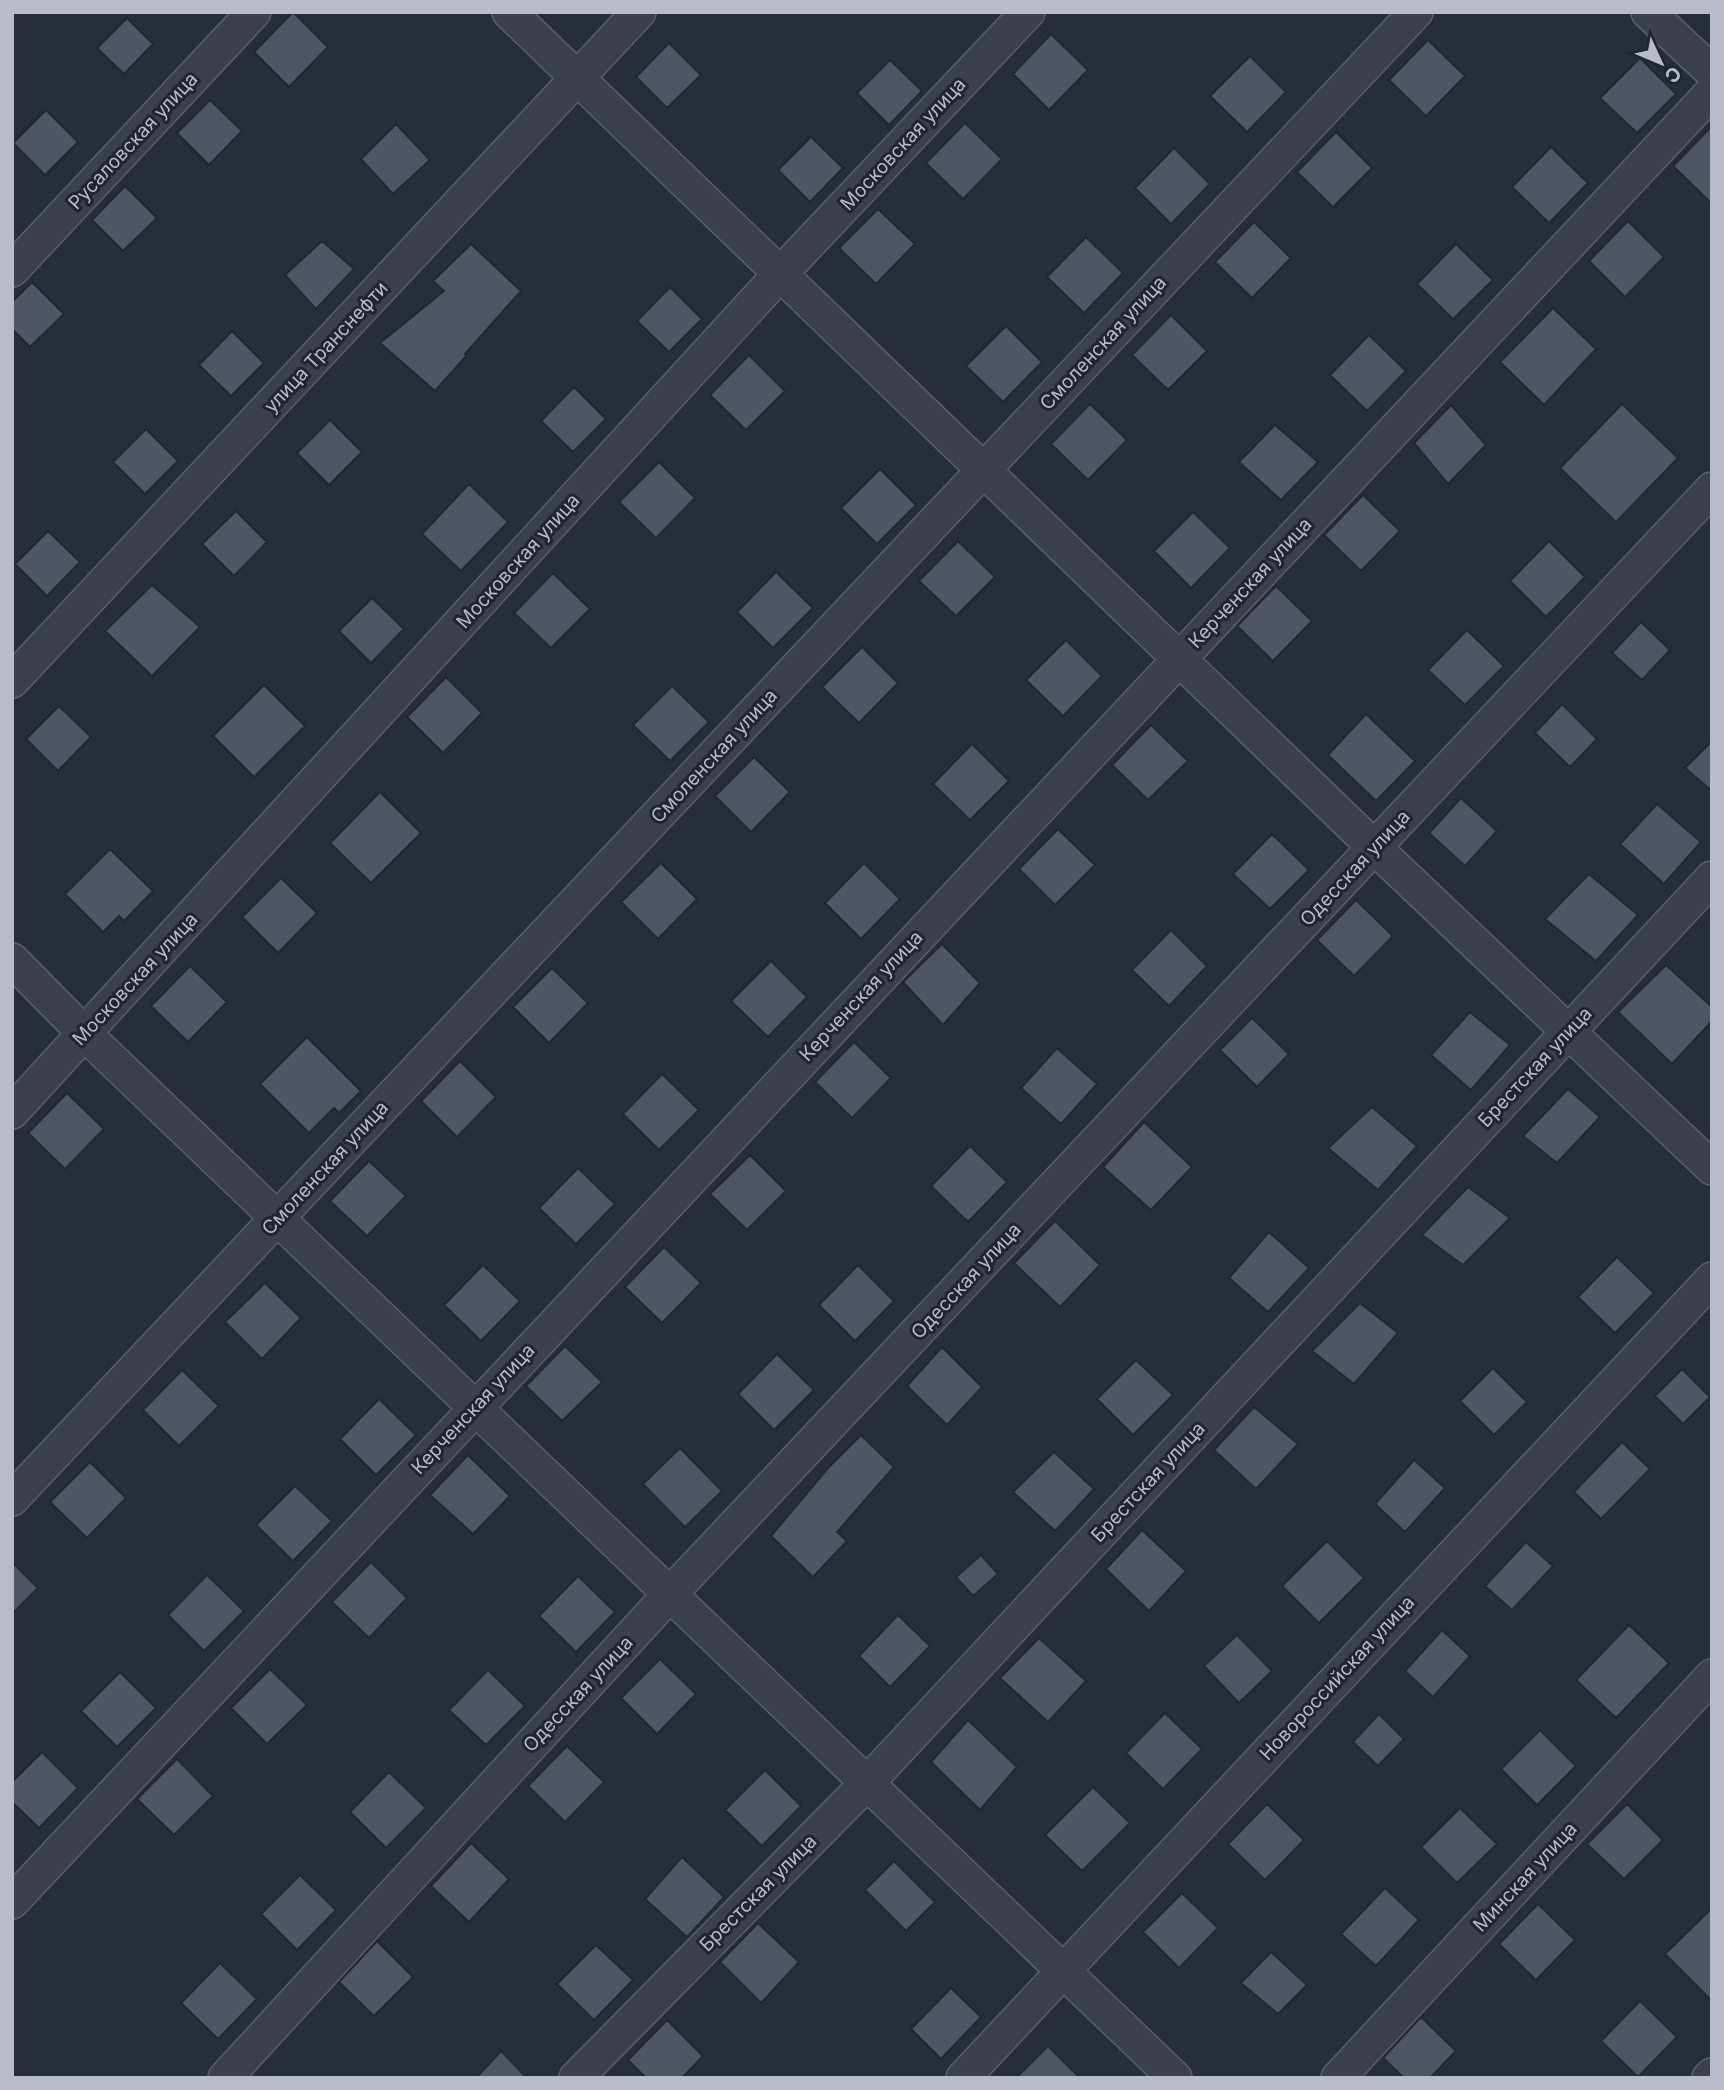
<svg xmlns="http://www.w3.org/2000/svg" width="1724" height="2090" viewBox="0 0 1724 2090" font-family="Inter,sans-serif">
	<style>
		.building { fill: #4e5665; stroke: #222733; stroke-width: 2 }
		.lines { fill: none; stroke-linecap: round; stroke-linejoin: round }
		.street-casing { stroke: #595e6a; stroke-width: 36 }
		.street { stroke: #3b404c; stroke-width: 33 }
		.labels { text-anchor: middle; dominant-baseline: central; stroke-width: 6; stroke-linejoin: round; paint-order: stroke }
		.street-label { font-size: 19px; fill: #b7bcc7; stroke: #202531 }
	</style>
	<rect width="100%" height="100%" fill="#272e3b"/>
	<!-- building -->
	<g class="building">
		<path d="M293 12 328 47 289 87 254 52Z"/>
		<path d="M127 18 153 44 124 74 97 48Z"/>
		<path d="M1051 34 1088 70 1049 110 1013 74Z"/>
		<path d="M1428 40 1465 76 1426 116 1389 80Z"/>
		<path d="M669 43 701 75 667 108 636 77Z"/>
		<path d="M1250 56 1286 92 1247 132 1210 96Z"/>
		<path d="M1640 58 1676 94 1637 133 1600 98Z"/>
		<path d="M890 60 922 91 889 125 857 93Z"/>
		<path d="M210 100 242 131 209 165 177 133Z"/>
		<path d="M46 110 78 142 45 175 13 143Z"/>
		<path d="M965 123 1002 159 963 199 926 163Z"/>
		<path d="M396 124 430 160 393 194 361 159Z"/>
		<path d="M1712 126V204L1673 166Z"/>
		<path d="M1336 132 1372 168 1333 207 1297 172Z"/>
		<path d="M811 137 843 168 810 202 778 170Z"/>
		<path d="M1551 147 1588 183 1549 223 1512 187Z"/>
		<path d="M1174 148 1210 184 1171 224 1135 188Z"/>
		<path d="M125 186 157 218 123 251 92 220Z"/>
		<path d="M878 209 915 244 876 284 839 248Z"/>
		<path d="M1628 221 1664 257 1625 297 1589 261Z"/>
		<path d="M1254 222 1291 258 1252 298 1215 262Z"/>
		<path d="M1086 237 1123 273 1084 313 1047 277Z"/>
		<path d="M322 241 354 269 316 309 285 275Z"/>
		<path d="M471 244 521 291 465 354 467 355 435 391 380 343 444 291 433 281Z"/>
		<path d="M1456 244 1493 280 1453 319 1417 284Z"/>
		<path d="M32 282 64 314 30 347 12 329V302Z"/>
		<path d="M670 287 702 319 669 352 637 321Z"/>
		<path d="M1553 308 1596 349 1544 405 1500 362Z"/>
		<path d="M1171 315 1207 351 1168 390 1132 355Z"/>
		<path d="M1006 326 1042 362 1003 402 966 366Z"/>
		<path d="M232 331 264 363 231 396 199 365Z"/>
		<path d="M1369 335 1406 371 1367 411 1330 375Z"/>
		<path d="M749 355 785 391 746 430 710 395Z"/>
		<path d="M574 387 606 419 573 452 541 421Z"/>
		<path d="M1090 404 1127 440 1088 480 1051 444Z"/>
		<path d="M1622 404 1678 458 1616 522 1560 468Z"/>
		<path d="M1451 405 1486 445 1448 484 1414 443Z"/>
		<path d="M330 420 362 452 329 485 297 453Z"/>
		<path d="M1275 425 1318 462 1281 500 1239 462Z"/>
		<path d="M146 429 178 461 145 494 113 462Z"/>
		<path d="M659 462 695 498 656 538 619 502Z"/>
		<path d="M880 469 916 505 877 544 841 508Z"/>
		<path d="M469 484 508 522 461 571 422 534Z"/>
		<path d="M1363 495 1400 531 1361 571 1324 535Z"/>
		<path d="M236 511 267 542 234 576 202 544Z"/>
		<path d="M1193 512 1230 548 1191 588 1154 551Z"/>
		<path d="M48 531 80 562 47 596 15 564Z"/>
		<path d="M958 541 995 577 956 616 919 581Z"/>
		<path d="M1549 541 1585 577 1546 617 1510 581Z"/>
		<path d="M776 572 813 608 773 648 737 612Z"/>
		<path d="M553 573 590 609 551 648 514 613Z"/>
		<path d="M152 585 200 627 152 676 105 631Z"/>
		<path d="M1276 586 1312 621 1273 661 1237 626Z"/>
		<path d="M372 598 404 629 371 663 339 631Z"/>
		<path d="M1641 622 1670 650 1642 680 1612 653Z"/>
		<path d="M1467 630 1504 666 1465 705 1428 670Z"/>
		<path d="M1066 640 1102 676 1063 716 1026 680Z"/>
		<path d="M862 647 898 683 859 723 822 687Z"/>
		<path d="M446 677 482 713 443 753 407 717Z"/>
		<path d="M264 685 305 726 254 777 213 736Z"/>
		<path d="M672 686 709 722 670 761 633 725Z"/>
		<path d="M1562 704 1597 739 1570 767 1535 733Z"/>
		<path d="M59 706 91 737 58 771 26 739Z"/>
		<path d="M1366 714 1415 761 1376 801 1328 755Z"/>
		<path d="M1151 725 1188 761 1148 800 1112 765Z"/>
		<path d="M1712 741V791L1685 768Z"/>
		<path d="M972 744 1009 781 970 820 933 784Z"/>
		<path d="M754 757 790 792 751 832 715 796Z"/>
		<path d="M380 792 421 833 371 883 330 843Z"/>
		<path d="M1461 798 1497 831 1465 866 1429 833Z"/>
		<path d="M1657 804 1701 842 1664 884 1620 844Z"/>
		<path d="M1058 829 1095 865 1055 905 1019 869Z"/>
		<path d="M1272 834 1309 870 1270 909 1233 874Z"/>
		<path d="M110 849 153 891 124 921 119 916 103 932 65 894Z"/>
		<path d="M661 863 697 899 658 939 621 902Z"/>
		<path d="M864 863 900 899 861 939 825 903Z"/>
		<path d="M1589 874 1638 915 1596 961 1545 919Z"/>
		<path d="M281 878 317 913 278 953 242 917Z"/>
		<path d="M1356 900 1393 936 1354 976 1317 940Z"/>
		<path d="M1171 930 1207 966 1169 1006 1132 970Z"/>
		<path d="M942 944 980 983 943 1025 903 982Z"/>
		<path d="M771 961 807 997 768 1037 731 1001Z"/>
		<path d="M1666 965 1712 1007V1021L1672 1064 1618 1012Z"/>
		<path d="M190 966 227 1002 188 1042 151 1006Z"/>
		<path d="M552 968 588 1003 549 1043 513 1007Z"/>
		<path d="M1470 1012 1510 1045 1471 1090 1431 1055Z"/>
		<path d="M1252 1018 1289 1054 1257 1087 1220 1050Z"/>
		<path d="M307 1037 361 1091 339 1113 334 1108 309 1133 260 1084Z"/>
		<path d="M854 1042 891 1078 852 1118 815 1082Z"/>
		<path d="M1057 1048 1097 1084 1061 1124 1021 1088Z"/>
		<path d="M460 1061 496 1097 457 1137 421 1101Z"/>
		<path d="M662 1074 699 1110 659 1150 623 1114Z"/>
		<path d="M1568 1089 1600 1117 1557 1163 1523 1136Z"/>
		<path d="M67 1093 104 1129 65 1169 28 1133Z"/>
		<path d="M1372 1107 1417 1146 1378 1190 1328 1148Z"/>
		<path d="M1144 1122 1192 1167 1151 1210 1103 1167Z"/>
		<path d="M970 1146 1007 1182 968 1222 931 1186Z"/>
		<path d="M750 1155 786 1191 747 1230 710 1194Z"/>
		<path d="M369 1161 406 1196 367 1236 330 1201Z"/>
		<path d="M578 1168 615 1204 576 1244 539 1208Z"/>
		<path d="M1468 1187 1510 1218 1463 1265 1422 1235Z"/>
		<path d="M1055 1221 1100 1265 1060 1307 1014 1263Z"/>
		<path d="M1269 1232 1309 1268 1268 1312 1229 1278Z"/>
		<path d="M664 1247 701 1283 662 1323 625 1287Z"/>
		<path d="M1617 1257 1654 1293 1615 1333 1578 1297Z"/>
		<path d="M483 1265 520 1301 481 1341 444 1305Z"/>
		<path d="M858 1265 894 1301 855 1341 819 1305Z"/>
		<path d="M265 1283 301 1318 262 1359 225 1322Z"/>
		<path d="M1360 1303 1398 1333 1354 1384 1312 1351Z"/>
		<path d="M565 1346 602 1382 562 1421 526 1386Z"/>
		<path d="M942 1347 982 1387 947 1425 907 1386Z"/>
		<path d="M777 1354 814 1390 774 1430 738 1394Z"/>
		<path d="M1136 1360 1173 1395 1133 1435 1097 1399Z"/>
		<path d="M1493 1368 1527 1402 1494 1435 1460 1401Z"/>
		<path d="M1682 1369 1710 1397 1683 1424 1655 1396Z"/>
		<path d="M182 1370 219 1406 179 1446 143 1410Z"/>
		<path d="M379 1399 416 1435 376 1475 340 1439Z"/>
		<path d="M1254 1407 1298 1444 1256 1489 1214 1450Z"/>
		<path d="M861 1435 894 1467 837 1532 847 1541 813 1577 771 1536 828 1468Z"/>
		<path d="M1622 1442 1650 1469 1601 1519 1574 1492Z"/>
		<path d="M680 1448 722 1491 685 1527 643 1484Z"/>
		<path d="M1054 1452 1094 1489 1055 1531 1013 1492Z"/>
		<path d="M468 1455 510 1496 473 1534 430 1495Z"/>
		<path d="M1414 1460 1445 1488 1405 1532 1375 1504Z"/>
		<path d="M90 1462 126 1498 87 1538 50 1502Z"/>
		<path d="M295 1486 332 1521 293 1561 256 1525Z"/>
		<path d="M1142 1530 1186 1571 1149 1611 1106 1569Z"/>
		<path d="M1327 1541 1364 1578 1319 1623 1282 1586Z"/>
		<path d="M1526 1542 1553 1566 1512 1610 1485 1586Z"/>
		<path d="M981 1555 998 1574 973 1596 956 1577Z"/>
		<path d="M12 1562 38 1588 12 1614Z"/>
		<path d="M371 1562 407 1598 369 1638 332 1602Z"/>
		<path d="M207 1575 244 1611 204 1651 168 1615Z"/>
		<path d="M578 1576 615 1612 576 1652 539 1616Z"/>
		<path d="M898 1615 930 1646 890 1687 859 1656Z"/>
		<path d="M1629 1625 1669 1663 1616 1718 1576 1680Z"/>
		<path d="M1442 1630 1470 1656 1433 1697 1405 1671Z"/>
		<path d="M1237 1635 1272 1671 1239 1703 1204 1666Z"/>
		<path d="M1039 1638 1086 1681 1048 1722 1000 1678Z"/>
		<path d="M660 1659 696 1694 657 1734 621 1698Z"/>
		<path d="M270 1669 307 1705 267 1744 231 1708Z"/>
		<path d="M488 1670 525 1706 486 1745 449 1710Z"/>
		<path d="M120 1672 156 1708 117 1747 81 1711Z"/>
		<path d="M1165 1713 1202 1749 1163 1789 1126 1753Z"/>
		<path d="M1379 1714 1404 1739 1378 1766 1353 1742Z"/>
		<path d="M968 1720 1017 1767 980 1810 931 1762Z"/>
		<path d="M1540 1730 1576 1766 1537 1805 1501 1769Z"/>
		<path d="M567 1746 604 1782 565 1822 528 1786Z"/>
		<path d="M42 1752 78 1788 39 1828 12 1802V1782Z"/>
		<path d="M177 1759 213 1796 174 1835 137 1799Z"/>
		<path d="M765 1770 801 1806 762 1846 725 1810Z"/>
		<path d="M389 1772 426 1808 386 1848 350 1812Z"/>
		<path d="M1093 1787 1130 1823 1082 1871 1045 1835Z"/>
		<path d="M1267 1804 1304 1840 1265 1880 1228 1844Z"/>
		<path d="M1627 1804 1663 1840 1624 1879 1587 1844Z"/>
		<path d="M1460 1808 1497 1844 1457 1883 1421 1847Z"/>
		<path d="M471 1843 509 1879 469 1922 431 1886Z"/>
		<path d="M682 1857 724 1897 687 1937 645 1899Z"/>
		<path d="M894 1861 935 1902 906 1931 865 1890Z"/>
		<path d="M300 1875 336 1910 297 1950 261 1914Z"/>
		<path d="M1385 1888 1419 1920 1376 1966 1341 1934Z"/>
		<path d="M1182 1893 1218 1928 1179 1968 1143 1932Z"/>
		<path d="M1538 1904 1575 1940 1536 1980 1499 1944Z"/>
		<path d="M1712 1908V2001L1665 1954Z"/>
		<path d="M758 1923 799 1962 761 2003 720 1962Z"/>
		<path d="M377 1941 413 1977 374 2016 339 1982Z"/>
		<path d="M596 1945 633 1980 594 2020 557 1984Z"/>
		<path d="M1271 1952 1307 1985 1278 2014 1241 1983Z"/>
		<path d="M220 1963 257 1999 218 2039 181 2003Z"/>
		<path d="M951 1988 981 2017 941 2059 911 2029Z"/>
		<path d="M1640 2001 1677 2037 1638 2077 1601 2041Z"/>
		<path d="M1421 2017 1456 2051 1430 2078H1404L1383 2058Z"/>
		<path d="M667 2020 703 2056 682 2078H646L628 2060Z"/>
		<path d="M1048 2046 1080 2078H1016Z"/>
		<path d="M501 2051 527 2078H476Z"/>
	</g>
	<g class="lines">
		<defs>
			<g id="street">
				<path d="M509 12 1374 847 1712 1168"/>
				<path d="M1648 12 1712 72"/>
				<path d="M12 270 254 12"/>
				<path d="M12 681 639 12"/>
				<path d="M12 960 85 1034 1175 2078"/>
				<path d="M12 1112 780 274 1028 12"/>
				<path d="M12 1499 1416 12"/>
				<path d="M12 1902 1712 92"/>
				<path d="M225 2078 670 1594 1712 489"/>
				<path d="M576 2078 867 1783 1712 878"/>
				<path d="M963 2078 1712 1279"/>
				<path d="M1338 2078 1712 1676"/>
				<path d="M1709 2078 1712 2075"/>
			</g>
		</defs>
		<!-- street casing -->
		<use href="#street" class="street-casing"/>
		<!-- street -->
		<use href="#street" class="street"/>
	</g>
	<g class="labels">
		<!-- street labels -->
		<g class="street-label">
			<text transform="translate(133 141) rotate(-47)">Русаловская улица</text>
			<text transform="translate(903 144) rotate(-47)">Московская улица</text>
			<text transform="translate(1103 343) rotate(-47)">Смоленская улица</text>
			<text transform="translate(326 347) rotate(-47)">улица Транснефти</text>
			<text transform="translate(518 561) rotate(-48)">Московская улица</text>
			<text transform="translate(1250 583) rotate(-47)">Керченская улица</text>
			<text transform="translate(714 756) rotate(-47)">Смоленская улица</text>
			<text transform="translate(1355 868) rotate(-47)">Одесская улица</text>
			<text transform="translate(135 979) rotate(-47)">Московская улица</text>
			<text transform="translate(861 996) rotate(-47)">Керченская улица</text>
			<text transform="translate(1535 1067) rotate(-47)">Брестская улица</text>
			<text transform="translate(325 1168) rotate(-47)">Смоленская улица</text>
			<text transform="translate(966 1281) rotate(-47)">Одесская улица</text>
			<text transform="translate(473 1409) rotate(-47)">Керченская улица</text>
			<text transform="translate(1148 1482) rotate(-47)">Брестская улица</text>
			<text transform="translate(1337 1678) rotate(-47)">Новороссийская улица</text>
			<text transform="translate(578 1694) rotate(-47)">Одесская улица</text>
			<text transform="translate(1525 1877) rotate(-47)">Минская улица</text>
			<text transform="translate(758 1893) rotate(-45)">Брестская улица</text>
		</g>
	</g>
	<!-- border -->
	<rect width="1724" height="2090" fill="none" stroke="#b7bcc7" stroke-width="28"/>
	<!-- north arrow -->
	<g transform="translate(1661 63) rotate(134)" stroke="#202531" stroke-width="5" paint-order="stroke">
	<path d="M0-5L12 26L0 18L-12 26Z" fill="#b7bcc7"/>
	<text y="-10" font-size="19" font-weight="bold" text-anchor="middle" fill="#b7bcc7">С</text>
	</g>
</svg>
